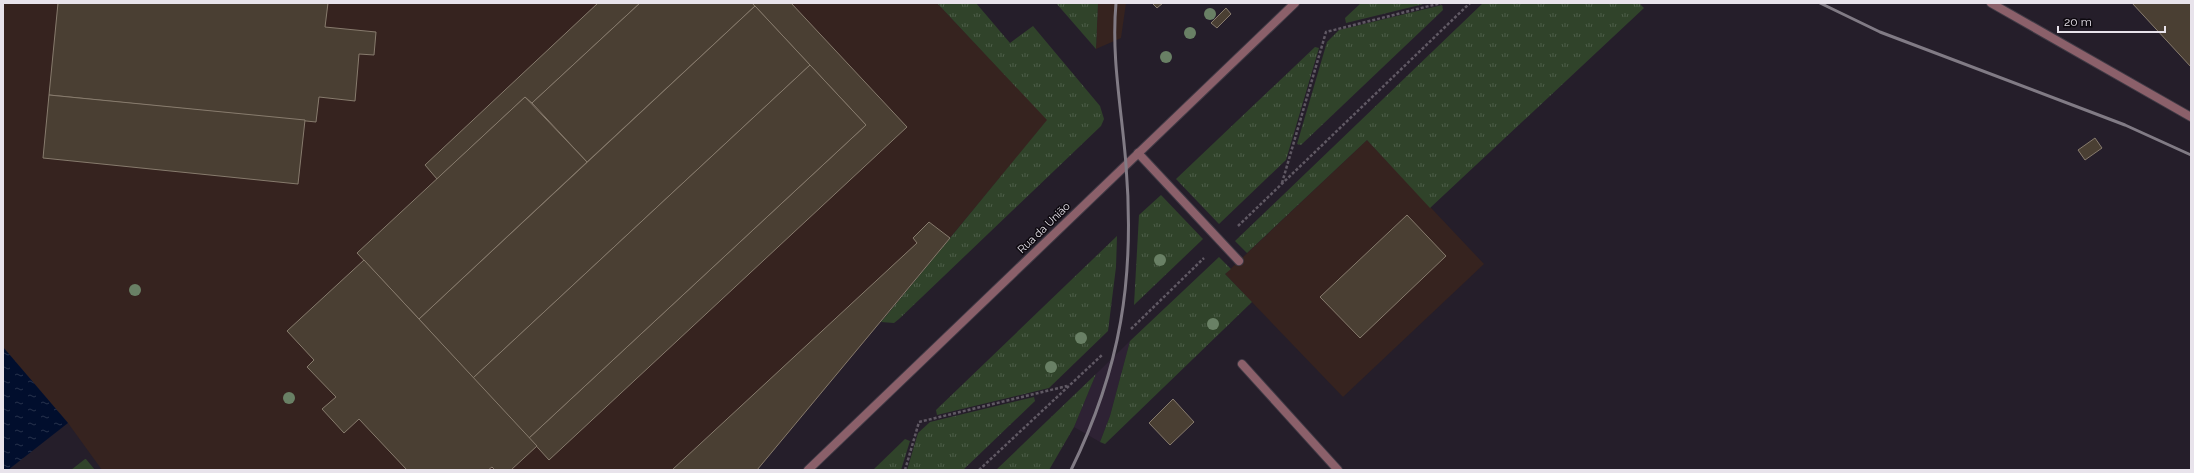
<svg xmlns="http://www.w3.org/2000/svg" width="2194" height="473" viewBox="0 0 2194 473" font-family="Raleway,sans-serif">
	<style>
		.industrial { fill: #36231f }
		.built { fill: #2e2234 }
		.grass { fill: url(#grass-tufts) }
		.green { fill: #30432a }
		.water { fill: url(#water-ripples) }
		.building { fill: #4a3f33; stroke: #877b6d }
		.lines { fill: none; stroke-linecap: round; stroke-linejoin: round }
		.service-casing { stroke: #403a45; stroke-width: 10 }
		.minor-casing { stroke: #403a45; stroke-width: 10 }
		.tertiary-casing { stroke: #403a45; stroke-width: 10 }
		.path { stroke: #605964; stroke-width: 2.5; stroke-dasharray: 3 2; stroke-linecap: butt }
		.service { stroke: #8b606a; stroke-width: 8 }
		.minor { stroke: #8b606a; stroke-width: 8 }
		.tertiary { stroke: #8b606a; stroke-width: 8 }
		.rail { stroke: #817b85; stroke-width: 3 }
		.tree { fill: #698065 }
		.labels { text-anchor: middle; dominant-baseline: central; stroke-width: 3; stroke-linejoin: round; paint-order: stroke }
		.street-label { font-size: 11px; fill: #e8e3eb; stroke: #0d090f }
	</style>
	<defs>
		<pattern id="grass-tufts" width="24" height="20" patternUnits="userSpaceOnUse"><rect width="24" height="20" fill="#30432a"/><path d="M3 7l-1-3M5 7V3M7 7l1-3M15 17l-1-3M17 17v-4M19 17l1-3" fill="none" stroke="#4e5e49"/></pattern>
		<pattern id="water-ripples" width="26" height="14" patternUnits="userSpaceOnUse"><rect width="26" height="14" fill="#010e2d"/><path d="M2 4q2-2 4 0t4 0M15 11q2-2 4 0t4 0" fill="none" stroke="#26314c"/></pattern>
	</defs>
	<rect width="100%" height="100%" fill="#251e2a"/>
	<!-- industrial -->
	<g class="industrial">
		<path d="M3 3H937L1048 120 757 470H102L68 423 3 347Z"/>
		<path d="M1098 3H1126L1121 38 1096 49Z"/>
		<path d="M1367 140 1484 264 1343 397 1225 274Z"/>
	</g>
	<!-- built -->
	<path class="built" d="M1130 341 1110 416 1100 442 1074 427 1096 374Z"/>
	<!-- grass -->
	<g class="grass">
		<path d="M937 3H976L1010 43 1033 26 1100 106 1104 119 1101 126 899 319 894 323 881 322 1047 120Z"/>
		<path d="M1056 3H1098L1096 49Z"/>
		<path d="M1361 3H1428L1346 23 1345 18Z"/>
		<path d="M1483 3H1639L1644 8 1430 208 1367 140 1247 253 1235 241Z"/>
		<path d="M1442 5 1443 10 1301 145 1297 144 1327 42 1339 30Z"/>
		<path d="M1315 47 1319 48 1286 160 1219 224 1176 179Z"/>
		<path d="M1161 195 1203 239 1134 305 1139 215Z"/>
		<path d="M1117 236 1116 267 1108 331 1049 388 937 415 936 410Z"/>
		<path d="M1219 257 1231 269 1225 274 1252 302 1105 444 1100 442 1110 416 1130 341Z"/>
		<path d="M1096 374 1074 427 1049 470H996Z"/>
		<path d="M1034 397 1035 401 963 470H907L918 433 930 422Z"/>
		<path d="M905 439 910 441 901 470H873Z"/>
	</g>
	<!-- green -->
	<path class="green" d="M86 459 95 470H71L85 459Z"/>
	<!-- water -->
	<path class="water" d="M3 347 68 423 8 470H3Z"/>
	<!-- building -->
	<g class="building">
		<path d="M58 3H328L325 27 376 32 374 55 359 54 355 101 319 97 316 122 49 95Z"/>
		<path d="M598 3H640L532 103 525 97 437 179 425 165Z"/>
		<path d="M640 3H752L755 6 587 162 532 103Z"/>
		<path d="M752 3H791L907 127 549 460 529 438 866 125Z"/>
		<path d="M1152 3H1163L1157 8Z"/>
		<path d="M2132 3H2191V67Z"/>
		<path d="M755 6 810 65 473 378 419 319Z"/>
		<path d="M1226 8 1231 14 1217 28 1211 23Z"/>
		<path d="M810 65 866 125 529 438 473 378Z"/>
		<path d="M49 95 305 120 298 184 43 158Z"/>
		<path d="M525 97 587 162 419 319 357 253Z"/>
		<path d="M2095 138 2102 148 2085 160 2078 150Z"/>
		<path d="M1407 215 1446 256 1360 338 1320 297Z"/>
		<path d="M929 222 950 238 757 470H672L917 243 913 238Z"/>
		<path d="M364 260 537 446 511 470H495L492 467 488 470H407L359 419 344 433 322 409 336 397 307 367 314 360 287 331Z"/>
		<path d="M1173 399 1194 422 1170 445 1149 423Z"/>
	</g>
	<g class="lines">
		<defs>
			<path id="service" d="M1138 153 1239 261"/>
			<g id="minor">
				<path d="M1991 3 2191 117"/>
				<path d="M1242 364 1338 470"/>
			</g>
			<path id="tertiary" d="M808 470 1295 3"/>
		</defs>
		<!-- service casing -->
		<use href="#service" class="service-casing"/>
		<!-- minor casing -->
		<use href="#minor" class="minor-casing"/>
		<!-- tertiary casing -->
		<use href="#tertiary" class="tertiary-casing"/>
		<!-- path -->
		<g class="path">
			<path d="M1282 183 1326 32 1441 3"/>
			<path d="M1238 226 1470 3"/>
			<path d="M1131 329 1204 258"/>
			<path d="M905 470 919 422 1067 386"/>
			<path d="M979 470 1102 355"/>
		</g>
		<!-- service -->
		<use href="#service" class="service"/>
		<!-- minor -->
		<use href="#minor" class="minor"/>
		<!-- tertiary -->
		<use href="#tertiary" class="tertiary"/>
		<!-- rail -->
		<g class="rail">
			<path d="M1820 3 1880 32 2125 125 2191 155"/>
			<path d="M1071 470C1121 368 1135 278 1126 165 1122 111 1111 58 1116 3"/>
		</g>
	</g>
	<!-- trees -->
	<g class="tree">
		<circle cx="1210" cy="14" r="6"/>
		<circle cx="1190" cy="33" r="6"/>
		<circle cx="1166" cy="57" r="6"/>
		<circle cx="1160" cy="260" r="6"/>
		<circle cx="135" cy="290" r="6"/>
		<circle cx="1213" cy="324" r="6"/>
		<circle cx="1081" cy="338" r="6"/>
		<circle cx="1051" cy="367" r="6"/>
		<circle cx="289" cy="398" r="6"/>
	</g>
	<g class="labels">
		<!-- street labels -->
		<g class="street-label">
			<text transform="translate(1044 228) rotate(-44)">Rua da União</text>
		</g>
	</g>
	<!-- border -->
	<rect width="2194" height="473" fill="none" stroke="#e8e3eb" stroke-width="8"/>
	<!-- scale -->
	<path d="M2058 26v6h107v-6" fill="none" stroke="#e8e3eb" stroke-width="2"/>
	<text x="2064" y="26" font-size="12" fill="#e8e3eb" stroke="#0d090f" stroke-width="3" paint-order="stroke">20 m</text>
</svg>
